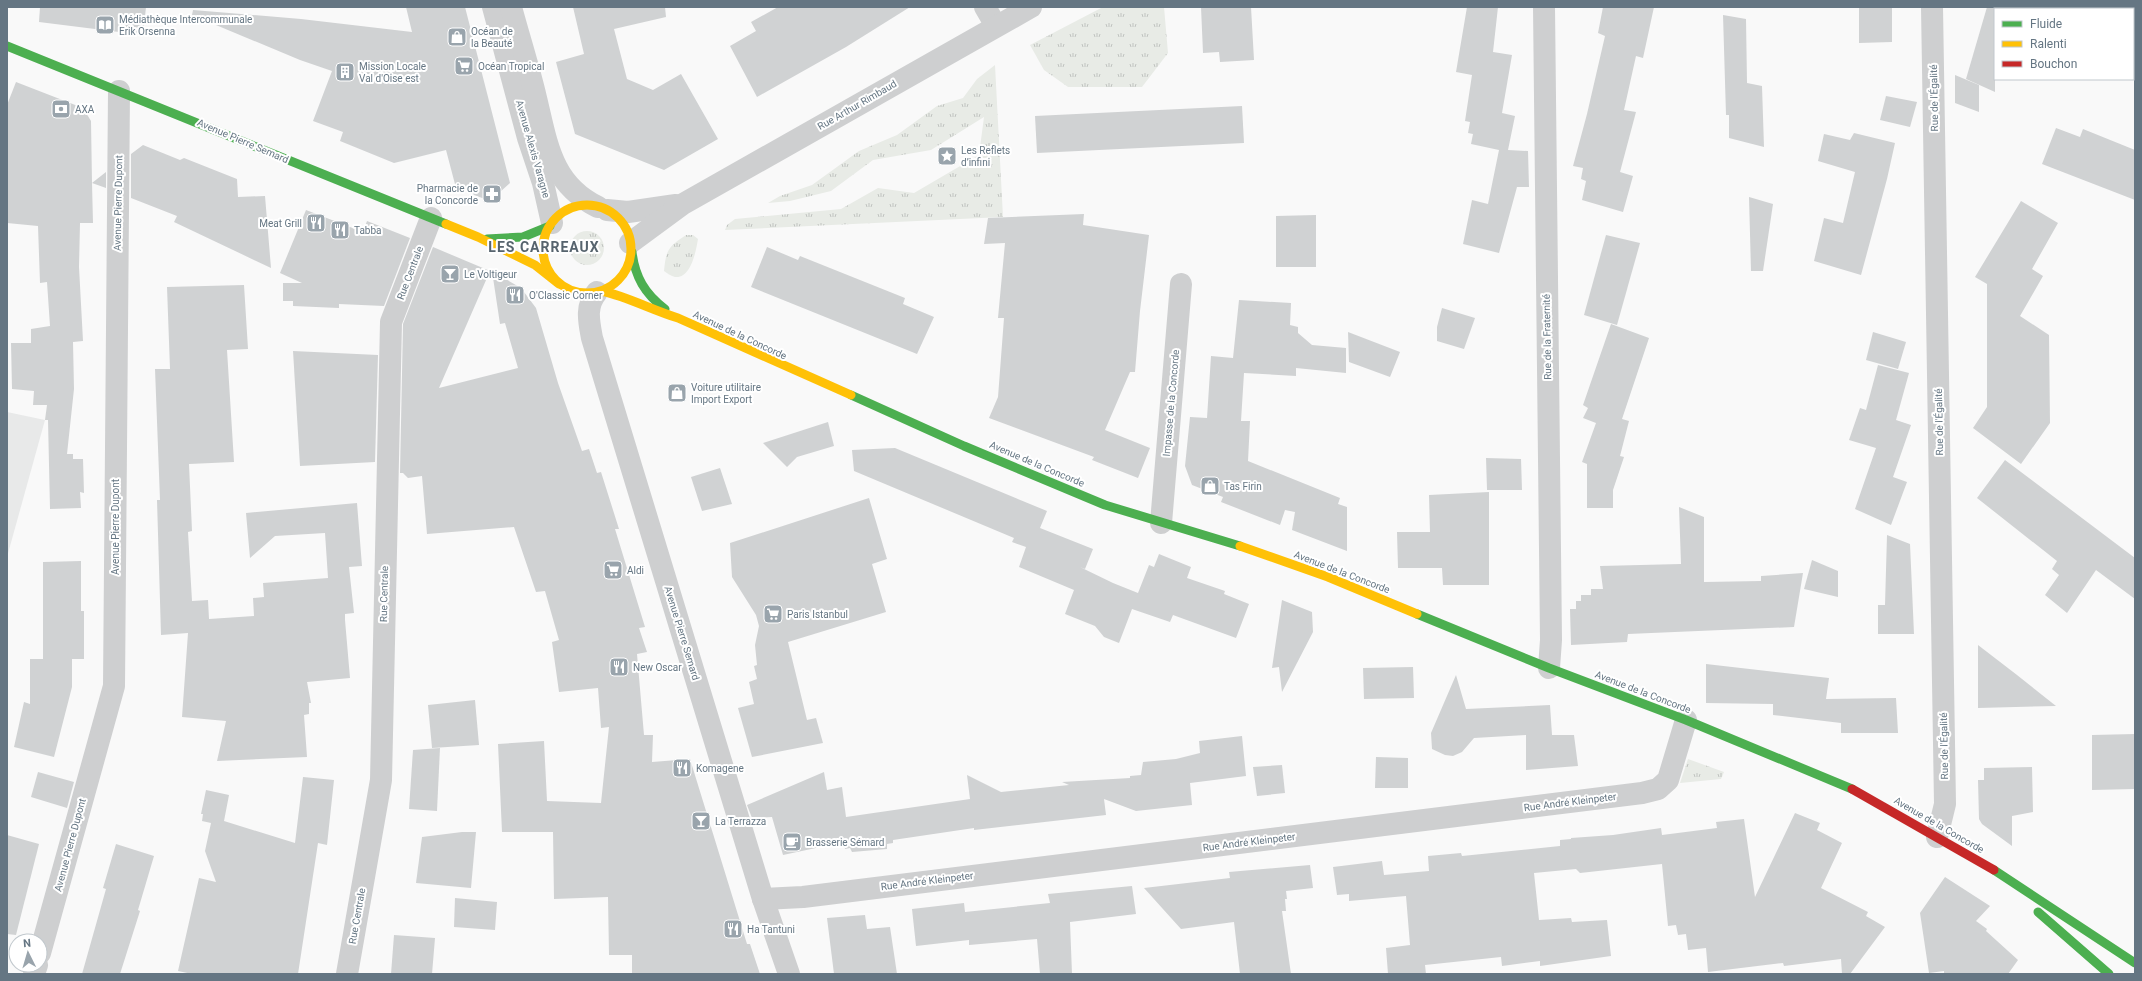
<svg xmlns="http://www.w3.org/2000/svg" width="2142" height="981" viewBox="0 0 2142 981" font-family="Roboto,sans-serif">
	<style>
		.built { fill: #e8e9e9 }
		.grass { fill: url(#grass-tufts) }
		.building { fill: #d0d2d3 }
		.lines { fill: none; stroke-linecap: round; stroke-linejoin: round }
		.street { stroke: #cecfd0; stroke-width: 22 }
		.fast { stroke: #4caf50; stroke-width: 9 }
		.slow { stroke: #ffc107; stroke-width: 9 }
		.jam { stroke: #c62828; stroke-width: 9 }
		.labels { text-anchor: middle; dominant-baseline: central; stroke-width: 4; stroke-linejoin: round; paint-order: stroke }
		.poi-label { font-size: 10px; fill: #657683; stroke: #fff; text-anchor: start }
		.street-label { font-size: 10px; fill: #657683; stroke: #fff }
		.district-label { font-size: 14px; font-weight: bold; letter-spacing: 1px; fill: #57646e; stroke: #fff }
	</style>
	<defs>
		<pattern id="grass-tufts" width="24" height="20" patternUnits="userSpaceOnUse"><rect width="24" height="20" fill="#e8ebe6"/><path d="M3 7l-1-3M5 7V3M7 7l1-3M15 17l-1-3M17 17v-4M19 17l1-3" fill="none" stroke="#c0c3c0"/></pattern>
	</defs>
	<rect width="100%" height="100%" fill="#f9f9f9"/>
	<!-- built -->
	<path class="built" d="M7 412 45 420 7 557Z"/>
	<!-- grass -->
	<g class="grass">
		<path d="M1103 7H1164L1168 53 1142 87H1068L1044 70 1030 45Z"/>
		<path d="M995 65 1003 217 725 230 727 225 735 219 841 209 878 188 914 193 979 155 984 117 931 150 873 160 831 191 790 201 768 203 780 196 812 185 859 151 897 135 937 106 963 98 977 79Z"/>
		<circle cx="587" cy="248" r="17"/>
		<path d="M686 235H693L698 239C696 251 691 279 675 277 671 276 667 273 664 271 666 250 668 247 686 235Z"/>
		<path d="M1688 759 1724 772 1721 779 1680 783Z"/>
	</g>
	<!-- building -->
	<g class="building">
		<path d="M40 7H146L143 35 39 22Z"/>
		<path d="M406 7H465L510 183 490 201 456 188 446 150 394 163 340 141 343 132 313 121 332 71 300 60 192 15 193 10 301 19 412 32Z"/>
		<path d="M573 7H665L666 17 614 29 627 79 653 90 681 74 718 139 664 170 575 134 556 62 584 54Z"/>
		<path d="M778 7H910L846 47 757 97 730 46 756 31 751 22Z"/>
		<path d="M1201 7H1251L1254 60 1220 62 1219 52 1203 53Z"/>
		<path d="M1467 7H1498L1493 52 1512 55 1502 113 1515 116 1508 150 1528 151 1529 187H1517L1499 253 1463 244 1472 200 1488 204 1499 150 1471 144 1473 134 1468 133 1470 122 1465 121 1472 75 1456 72Z"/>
		<path d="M1603 7H1654L1643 58 1636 56 1624 110 1636 112 1620 172 1633 176 1623 212 1582 200 1586 181 1581 179 1583 168 1573 166 1587 114 1605 36 1598 33Z"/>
		<path d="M1859 7H1892V42L1859 43Z"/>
		<path d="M1987 7H1995V92L1966 79Z"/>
		<path d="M1723 15 1746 19 1747 83 1762 86 1764 147 1729 138V115H1726Z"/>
		<path d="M1955 75 1979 85V112L1955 103Z"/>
		<path d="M16 82 83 108 91 121 92 183 106 172V188L92 183 93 223H80L79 267 83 341 73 342 74 389 67 454H73V459H83L84 493 80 492 81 508 50 509 48 420H45L47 405H33L34 391 12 389 11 343H31V329L50 326 47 282 40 283 38 226 7 223V105Z"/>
		<path d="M1886 96 1917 102 1910 127 1880 120Z"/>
		<path d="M1242 106 1244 143 1037 153 1035 116Z"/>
		<path d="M2056 128 2080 137 2083 129 2135 150V200L2042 164Z"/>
		<path d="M1854 133 1895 143 1887 179 1861 275 1814 261 1824 218 1843 223 1855 172 1818 161 1824 134 1850 140Z"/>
		<path d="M143 145 180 160 184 158 237 179 238 197 265 196 271 268 174 222 177 216 131 198V154Z"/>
		<path d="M1749 197 1773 204 1763 271H1751Z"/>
		<path d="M2021 201 2058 223 2032 269 2043 276 2020 316 2049 335 2050 423 2021 464 1973 428 1987 407V284L1975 277Z"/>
		<path d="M306 210 363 232 367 221 410 238 384 306 339 304V308L293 306V301H283V283H302L280 273Z"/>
		<path d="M1084 214 1083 225 1149 235 1140 311 1135 372H1130L1105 430 1150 448 1138 478 1092 460 1094 457 989 418 998 397 1004 318H998L1005 243 984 244 988 218Z"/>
		<path d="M1316 215V267H1276V216Z"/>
		<path d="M1606 235 1640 243 1617 325 1584 315Z"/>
		<path d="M433 247 490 271 439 388 518 368 505 323 500 324 492 271 521 288 536 308 558 383 582 451 589 449 597 473 601 472 619 529H615L645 627 639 628 647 652 637 654 644 735H653L652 762 690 759 747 944H750L760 974H632V955H609L608 897 554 899 553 832H502L498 744 544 741 547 801 601 803 609 727 601 728 598 688 559 692 552 642 559 640 545 591 536 592 514 527 427 534 422 476 408 478 403 473H400L403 324Z"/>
		<path d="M767 247 798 260 800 256 905 298 903 304 934 317 917 354 751 287Z"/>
		<path d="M244 285 248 349 227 350 234 462 189 464 192 531 188 532 192 601 208 600 209 619 254 616 253 598 264 597 263 583 328 578 325 533 275 536 250 558 246 513 357 503 362 566 349 567 354 613 345 614V620L350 678 307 682 311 703H309V714L304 715 307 757 217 761 226 721 182 717 188 633 161 635 157 500H160L155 369H170L167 287Z"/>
		<path d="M1239 300 1291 303 1290 325 1298 327V333L1312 345 1346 348V373L1296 368V376L1244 373 1241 421H1250L1248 461 1340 498 1338 504 1347 507V551L1292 530 1295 512 1285 510 1280 525 1221 502 1223 497 1192 485 1185 466 1190 417 1207 418 1211 356 1233 358Z"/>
		<path d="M1442 308 1475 318 1464 349 1437 341V327Z"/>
		<path d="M1611 324 1649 338 1622 419 1629 421 1620 456 1624 457 1613 490V508H1587V464L1582 462 1596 423 1583 418 1588 408 1583 405Z"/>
		<path d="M1348 332 1400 352 1390 377 1349 362Z"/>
		<path d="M1873 332 1906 342 1898 369 1866 360Z"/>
		<path d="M293 351 378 355 375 462 300 466Z"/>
		<path d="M1878 365 1909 373 1896 420 1911 425 1893 477 1907 482 1891 525 1855 509 1876 448 1849 440 1860 408 1866 410Z"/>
		<path d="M828 422 834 446 797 457 787 467 763 443Z"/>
		<path d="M895 448 1047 511 1040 528 1093 549 1085 569 1080 567 1113 583 1138 593 1149 565 1154 567 1159 554 1191 567 1187 578 1225 591 1224 594 1249 604 1236 638 1173 615 1170 622 1132 609 1119 643 1104 637 1095 626 1065 614 1074 590 1019 567 1026 547 1012 542 1014 538 854 471 852 450Z"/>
		<path d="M1486 458 1521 459 1522 490H1487Z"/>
		<path d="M2005 460 2135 558V599L2096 570 2067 613 2045 595 2059 575 2052 569 2057 561 1977 498Z"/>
		<path d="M720 468 732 504 702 511 691 477Z"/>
		<path d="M1489 492V585H1443L1442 568H1398L1397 532H1430L1429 495Z"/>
		<path d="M869 498 887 559 872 564 886 612 788 642 807 720 816 718 823 743 752 757 738 708 754 704 749 682 757 679 754 666 757 665 755 645 759 626 756 615 732 577 730 543Z"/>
		<path d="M1679 507 1704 517V582L1761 581V576L1803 573 1794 627 1628 634 1627 642 1571 645 1570 609H1576V601H1581V595H1591V589H1603L1600 566 1681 564Z"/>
		<path d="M1887 535 1910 544 1914 634H1878V605H1885Z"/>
		<path d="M1812 560 1838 571V597L1804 589Z"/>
		<path d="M81 561V611H84V659H72V687L54 757 14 747 24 702 30 704V659H43V562Z"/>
		<path d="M1282 600 1312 612 1313 632 1282 692 1279 667 1272 668Z"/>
		<path d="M1978 645 2017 675 2056 706 1978 708Z"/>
		<path d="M1706 664 1829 678 1826 699 1896 698 1898 733H1841V723L1773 715V704L1706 703Z"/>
		<path d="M1413 667 1414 698 1364 699 1363 668Z"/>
		<path d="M1456 675 1466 709 1550 705 1552 735H1574L1578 766 1526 770V735L1474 738 1462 752 1453 756 1445 755 1432 749 1431 733Z"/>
		<path d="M475 700 479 745 432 748 428 705Z"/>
		<path d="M2135 734V789L2092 790V735Z"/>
		<path d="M1242 736 1246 776 1190 783 1192 805 1136 811 1104 799 1106 815 974 830V828L893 840V843L887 844V849L852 852 850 848 845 849 844 842 783 855 772 817 752 818 747 805 824 772 827 790 842 787 846 817 970 799 967 775 1001 792 1069 785 1062 782 1130 778V776L1141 775 1143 762 1176 759 1200 753 1199 741Z"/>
		<path d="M440 748 437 811 409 809 413 750Z"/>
		<path d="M1376 757 1408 758V788H1375Z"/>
		<path d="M1282 765 1285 793 1257 796 1253 767Z"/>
		<path d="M2032 767 2033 812 2012 816V846L1982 824 1979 819 1978 780H1984V768Z"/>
		<path d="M38 772 74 782 67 808 31 797Z"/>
		<path d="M303 777 334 780 327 845 318 843 298 974H192L178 971 199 878 216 882 205 851 211 823 202 821 203 814H201L206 790 229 795 224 821 295 843Z"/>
		<path d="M1795 813 1820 823 1817 830 1842 843 1821 888 1868 912 1866 916 1885 927 1850 974H1842L1841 959 1784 966 1783 963 1708 972 1706 948 1688 950 1686 934 1678 935 1676 925 1668 926 1662 864 1580 873 1576 869 1534 873 1539 920 1571 918 1572 922 1607 920 1611 956 1540 966V961L1502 966 1501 957 1425 965 1426 974H1388L1386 948 1410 945 1406 896 1349 901V894L1337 895 1333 867 1382 861 1384 875 1429 871 1428 856 1461 853 1462 856 1560 846V840L1571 839V838L1613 835 1661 828 1662 835 1717 828 1716 822 1744 819 1755 897Z"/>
		<path d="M462 832H476L471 888 416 883 422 837Z"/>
		<path d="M7 835 39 844 16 935 7 934Z"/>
		<path d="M116 844 154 856 138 910 140 911 120 974H82L106 889 103 888Z"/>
		<path d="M1310 865 1313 888 1286 891 1287 899H1285L1286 911H1282L1291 974H1240L1234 922 1181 929 1144 888 1230 878 1229 872Z"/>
		<path d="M1945 877 1990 906 1976 921 1987 929 1986 931 2018 960 2008 974H1944V971L1929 973 1920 913Z"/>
		<path d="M1132 886 1136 914 1070 922 1072 974H1040L1037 939 969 945V940L916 946 912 909 964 903 965 912 1050 903 1048 894Z"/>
		<path d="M455 898 497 902 495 930 454 927Z"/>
		<path d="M865 915 867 929 890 927 897 974H834L827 918Z"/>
		<path d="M394 935 435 938 432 974H391Z"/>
	</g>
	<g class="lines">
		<!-- street -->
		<g class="street">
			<path d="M493 7 528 138 543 183 552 223"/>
			<path d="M511 7C519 37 529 68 536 98 547 143 551 184 598 207"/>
			<path d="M985 7 996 26"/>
			<path d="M1544 7 1551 640 1549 668"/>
			<path d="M1932 7 1945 804 1937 837"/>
			<path d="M607 210 628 212 676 205"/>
			<path d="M630 243 683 204 1031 7"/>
			<path d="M597 292C585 306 589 322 592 338L763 899 789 974"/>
			<path d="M1161 523 1181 284"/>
			<path d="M763 899 803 897 1642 793 1658 789 1668 780 1686 720"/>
			<path d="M40 953 114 686 119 91"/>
			<path d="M34 974 37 965"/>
			<path d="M347 974 381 780 391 322 431 218"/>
		</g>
		<!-- fast -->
		<g class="fast">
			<path d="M7 46 446 224"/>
			<path d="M487 239 523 237 550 226"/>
			<path d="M632 252C635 277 645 294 665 309"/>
			<path d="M851 395 964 446 1105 505 1240 546"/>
			<path d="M1417 614 1549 668 1686 720 1852 789"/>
			<path d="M1994 870 2135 963"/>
			<path d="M2038 912 2109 974"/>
		</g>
		<!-- slow -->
		<g class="slow">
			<circle cx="587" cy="249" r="44"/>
			<path d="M446 224 478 237 535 265 559 284"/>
			<path d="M602 291C628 297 652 310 678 318L851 395"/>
			<path d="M1240 546 1328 577 1417 614"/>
		</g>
		<!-- jam -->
		<path class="jam" d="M1852 789 1994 870"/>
	</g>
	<!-- icons -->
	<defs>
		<symbol id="library-square" viewBox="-11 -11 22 22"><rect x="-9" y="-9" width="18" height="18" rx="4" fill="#99a4ac" stroke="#fff"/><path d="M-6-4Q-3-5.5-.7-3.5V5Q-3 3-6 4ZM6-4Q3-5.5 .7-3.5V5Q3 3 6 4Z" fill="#fff"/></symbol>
		<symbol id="shop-square" viewBox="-11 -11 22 22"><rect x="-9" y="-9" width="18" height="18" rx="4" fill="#99a4ac" stroke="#fff"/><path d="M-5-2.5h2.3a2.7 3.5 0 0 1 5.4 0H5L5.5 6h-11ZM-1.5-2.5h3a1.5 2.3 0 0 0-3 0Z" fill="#fff"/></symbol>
		<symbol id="supermarket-square" viewBox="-11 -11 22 22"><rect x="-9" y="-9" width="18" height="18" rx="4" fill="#99a4ac" stroke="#fff"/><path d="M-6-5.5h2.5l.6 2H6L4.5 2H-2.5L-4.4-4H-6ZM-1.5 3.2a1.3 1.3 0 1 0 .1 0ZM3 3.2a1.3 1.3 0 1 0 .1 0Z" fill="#fff"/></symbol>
		<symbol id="building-square" viewBox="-11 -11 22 22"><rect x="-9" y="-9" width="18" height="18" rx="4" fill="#99a4ac" stroke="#fff"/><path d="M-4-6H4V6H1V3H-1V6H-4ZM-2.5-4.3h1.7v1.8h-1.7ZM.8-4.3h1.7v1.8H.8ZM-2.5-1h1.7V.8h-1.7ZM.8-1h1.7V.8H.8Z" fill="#fff"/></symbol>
		<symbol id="bank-square" viewBox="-11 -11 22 22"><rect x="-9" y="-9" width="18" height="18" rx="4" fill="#99a4ac" stroke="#fff"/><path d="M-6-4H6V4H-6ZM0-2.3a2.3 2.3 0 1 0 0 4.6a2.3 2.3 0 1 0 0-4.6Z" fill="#fff"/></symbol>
		<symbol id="sight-square" viewBox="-11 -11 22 22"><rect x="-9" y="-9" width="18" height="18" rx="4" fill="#99a4ac" stroke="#fff"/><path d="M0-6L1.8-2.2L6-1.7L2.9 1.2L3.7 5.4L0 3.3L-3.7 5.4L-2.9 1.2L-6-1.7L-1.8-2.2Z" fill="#fff"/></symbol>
		<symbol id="pharmacy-square" viewBox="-11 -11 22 22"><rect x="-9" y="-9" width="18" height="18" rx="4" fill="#99a4ac" stroke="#fff"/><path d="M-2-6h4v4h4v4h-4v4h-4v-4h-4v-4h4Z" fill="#fff"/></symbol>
		<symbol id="restaurant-square" viewBox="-11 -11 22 22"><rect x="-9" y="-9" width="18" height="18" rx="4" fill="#99a4ac" stroke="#fff"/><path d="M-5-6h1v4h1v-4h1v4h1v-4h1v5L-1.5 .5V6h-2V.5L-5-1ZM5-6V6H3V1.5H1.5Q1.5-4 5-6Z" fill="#fff"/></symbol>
		<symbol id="bar-square" viewBox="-11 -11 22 22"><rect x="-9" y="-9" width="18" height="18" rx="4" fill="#99a4ac" stroke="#fff"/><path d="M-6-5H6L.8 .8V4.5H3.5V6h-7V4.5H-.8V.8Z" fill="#fff"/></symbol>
		<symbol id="cafe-square" viewBox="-11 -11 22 22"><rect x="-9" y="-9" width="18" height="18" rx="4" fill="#99a4ac" stroke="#fff"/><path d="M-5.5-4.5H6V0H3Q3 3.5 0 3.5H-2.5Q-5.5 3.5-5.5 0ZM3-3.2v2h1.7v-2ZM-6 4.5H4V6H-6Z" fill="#fff"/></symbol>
	</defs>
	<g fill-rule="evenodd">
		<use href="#library-square" x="94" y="14" width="22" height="22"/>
		<use href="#shop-square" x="446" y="26" width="22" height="22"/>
		<use href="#supermarket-square" x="453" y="55" width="22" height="22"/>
		<use href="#building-square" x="334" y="61" width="22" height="22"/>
		<use href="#bank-square" x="50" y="98" width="22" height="22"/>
		<use href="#sight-square" x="936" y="145" width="22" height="22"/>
		<use href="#pharmacy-square" x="481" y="183" width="22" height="22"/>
		<use href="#restaurant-square" x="305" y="212" width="22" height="22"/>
		<use href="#restaurant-square" x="329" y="219" width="22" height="22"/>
		<use href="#bar-square" x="439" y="263" width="22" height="22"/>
		<use href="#restaurant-square" x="504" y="284" width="22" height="22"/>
		<use href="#shop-square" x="666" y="382" width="22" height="22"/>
		<use href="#shop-square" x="1199" y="475" width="22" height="22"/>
		<use href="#supermarket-square" x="602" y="559" width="22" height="22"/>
		<use href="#supermarket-square" x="762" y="603" width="22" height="22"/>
		<use href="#restaurant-square" x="608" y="656" width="22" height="22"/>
		<use href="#restaurant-square" x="671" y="757" width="22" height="22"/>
		<use href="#bar-square" x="690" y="810" width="22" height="22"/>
		<use href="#cafe-square" x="781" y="831" width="22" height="22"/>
		<use href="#restaurant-square" x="722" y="918" width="22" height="22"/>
	</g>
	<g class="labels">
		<!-- poi labels -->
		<g class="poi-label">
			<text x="119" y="19">Médiathèque Intercommunale<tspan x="119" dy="12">Erik Orsenna</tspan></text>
			<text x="471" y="31">Océan de<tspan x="471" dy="12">la Beauté</tspan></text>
			<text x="359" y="66">Mission Locale<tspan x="359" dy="12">Val d'Oise est</tspan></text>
			<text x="478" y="66">Océan Tropical</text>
			<text x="75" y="109">AXA</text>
			<text x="961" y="150">Les Reflets<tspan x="961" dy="12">d’infini</tspan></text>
			<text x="478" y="188" text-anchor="end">Pharmacie de<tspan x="478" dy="12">la Concorde</tspan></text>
			<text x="302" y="223" text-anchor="end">Meat Grill</text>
			<text x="354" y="230">Tabba</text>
			<text x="464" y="274">Le Voltigeur</text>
			<text x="529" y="295">O'Classic Corner</text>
			<text x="691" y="387">Voiture utilitaire<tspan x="691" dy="12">Import Export</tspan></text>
			<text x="1224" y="486">Tas Firin</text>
			<text x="627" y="570">Aldi</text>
			<text x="787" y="614">Paris Istanbul</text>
			<text x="633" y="667">New Oscar</text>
			<text x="696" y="768">Komagene</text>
			<text x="715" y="821">La Terrazza</text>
			<text x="806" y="842">Brasserie Sémard</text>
			<text x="747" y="929">Ha Tantuni</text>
		</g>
		<!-- street labels -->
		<g class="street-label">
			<text transform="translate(1934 98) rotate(-91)">Rue de l'Égalité</text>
			<text transform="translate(857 105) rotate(-30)">Rue Arthur Rimbaud</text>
			<text transform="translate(243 141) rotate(23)">Avenue Pierre Semard</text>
			<text transform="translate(533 149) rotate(74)">Avenue Alexis Varagne</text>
			<text transform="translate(118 203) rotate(-89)">Avenue Pierre Dupont</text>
			<text transform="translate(410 273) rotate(-69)">Rue Centrale</text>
			<text transform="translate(740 335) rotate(25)">Avenue de la Concorde</text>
			<text transform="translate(1547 337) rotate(-91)">Rue de la Fraternité</text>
			<text transform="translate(1171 403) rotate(-85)">Impasse de la Concorde</text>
			<text transform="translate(1939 422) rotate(-91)">Rue de l'Égalité</text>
			<text transform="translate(1037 464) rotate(23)">Avenue de la Concorde</text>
			<text transform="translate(115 527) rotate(-90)">Avenue Pierre Dupont</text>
			<text transform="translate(1342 572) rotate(21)">Avenue de la Concorde</text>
			<text transform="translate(384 594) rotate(-89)">Rue Centrale</text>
			<text transform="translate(682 633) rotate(73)">Avenue Pierre Semard</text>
			<text transform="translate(1643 692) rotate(21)">Avenue de la Concorde</text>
			<text transform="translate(1944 746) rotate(-91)">Rue de l'Égalité</text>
			<text transform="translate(1570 802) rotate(-7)">Rue André Kleinpeter</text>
			<text transform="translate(1939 825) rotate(30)">Avenue de la Concorde</text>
			<text transform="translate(1249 842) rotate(-7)">Rue André Kleinpeter</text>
			<text transform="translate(70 845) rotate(-75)">Avenue Pierre Dupont</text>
			<text transform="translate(927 881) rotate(-7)">Rue André Kleinpeter</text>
			<text transform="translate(357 916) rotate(-80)">Rue Centrale</text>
		</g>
		<!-- district labels -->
		<g class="district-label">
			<text x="544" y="247">LES CARREAUX</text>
		</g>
	</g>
	<!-- border -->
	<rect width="2142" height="981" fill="none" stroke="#657683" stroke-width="16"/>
	<!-- legend -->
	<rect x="1994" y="8" width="140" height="72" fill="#ffffff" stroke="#c1c8cd"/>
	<rect x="2002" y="21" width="20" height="6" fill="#4caf50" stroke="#c1c8cd"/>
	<text x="2030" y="28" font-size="12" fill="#657683">Fluide</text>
	<rect x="2002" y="41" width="20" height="6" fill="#ffc107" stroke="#c1c8cd"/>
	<text x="2030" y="48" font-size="12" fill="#657683">Ralenti</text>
	<rect x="2002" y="61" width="20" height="6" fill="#c62828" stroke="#c1c8cd"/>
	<text x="2030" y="68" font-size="12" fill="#657683">Bouchon</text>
	<!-- north arrow -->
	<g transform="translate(28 953) rotate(355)"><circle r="19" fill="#ffffff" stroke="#c1c8cd"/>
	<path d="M0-3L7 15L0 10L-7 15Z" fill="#99a4ac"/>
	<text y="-6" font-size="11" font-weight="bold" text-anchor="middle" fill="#657683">N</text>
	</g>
</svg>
